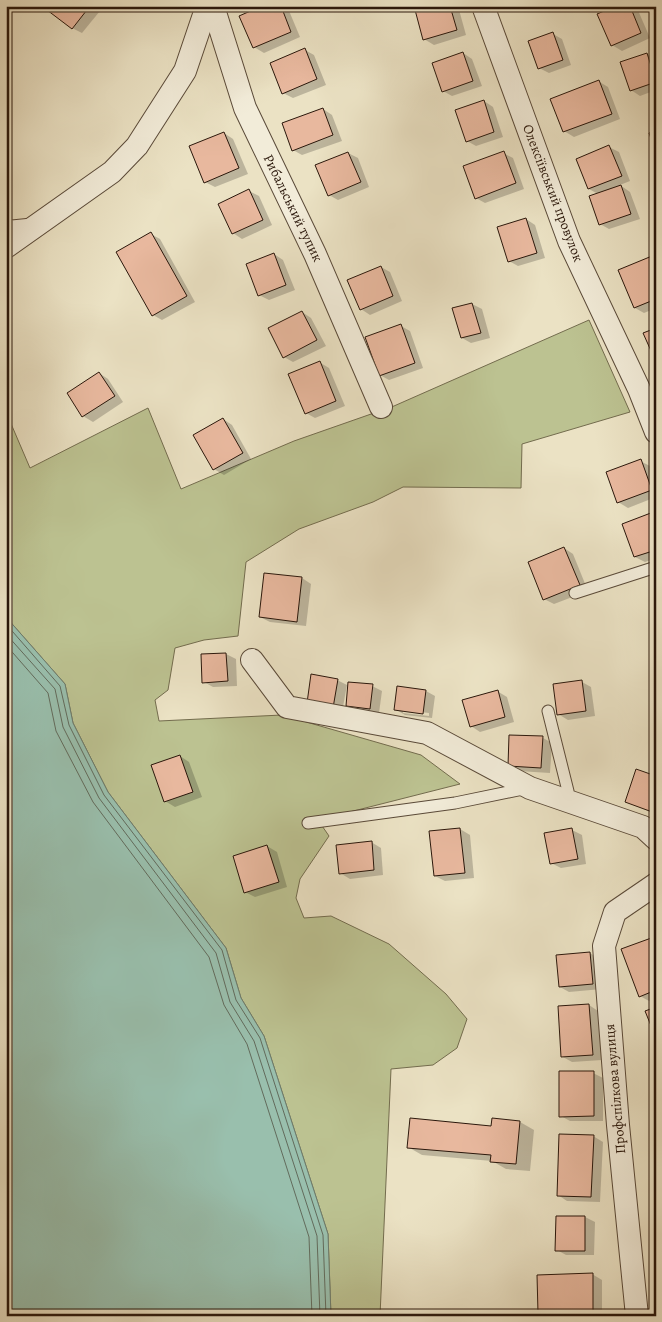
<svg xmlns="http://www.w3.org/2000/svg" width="662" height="1322" viewBox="0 0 662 1322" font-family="Alegreya,serif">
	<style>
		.green { fill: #bcc291; stroke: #736c4e }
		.water { fill: #99bfad; stroke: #6d7c6c }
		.shadow { fill: #0003; fill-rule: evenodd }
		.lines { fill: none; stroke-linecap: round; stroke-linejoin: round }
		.shore { stroke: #626b5c; stroke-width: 1 }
		.building { fill: #e8b89e; stroke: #2a170b }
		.service-casing { stroke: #5a4a39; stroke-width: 13 }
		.minor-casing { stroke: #5a4a39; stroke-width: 24 }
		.service { stroke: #f2ecd9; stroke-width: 11 }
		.minor { stroke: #f2ecd9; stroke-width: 22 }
		.labels { text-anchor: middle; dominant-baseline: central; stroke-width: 4; stroke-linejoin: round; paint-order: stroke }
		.street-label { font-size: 14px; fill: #2a170b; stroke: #f2ecd9 }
	</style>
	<rect width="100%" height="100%" fill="#ebe2c4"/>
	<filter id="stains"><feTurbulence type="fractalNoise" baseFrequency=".004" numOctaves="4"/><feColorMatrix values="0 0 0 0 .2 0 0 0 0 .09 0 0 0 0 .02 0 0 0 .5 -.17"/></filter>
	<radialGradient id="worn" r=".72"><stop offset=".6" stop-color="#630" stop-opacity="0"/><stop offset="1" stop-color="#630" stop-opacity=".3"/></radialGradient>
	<!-- green -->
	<path class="green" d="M589 320 630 412 522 444 521 488 403 487 373 502 299 529 246 562 238 636 204 640 175 648 168 690 155 700 159 721 282 715 421 755 460 784 318 820 329 836 300 879 296 898 304 918 331 916 389 944 446 994 467 1019 457 1048 433 1065 391 1069 380 1316H331L328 1234 264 1036 241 998 226 948 108 792 73 723 65 684 6 617V412L30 468 148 408 181 489 294 441 394 406Z"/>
	<!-- water -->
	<path class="water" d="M6 617 65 684 73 723 108 792 226 948 241 998 264 1036 328 1234 331 1316H6Z"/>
	<!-- shadow -->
	<g class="shadow">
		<path d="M52 6H104L82 33 72 28Z"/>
		<path d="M265 6H287L300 37 264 53 254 47Z"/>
		<path d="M415 6H458L466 35 434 45 424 39Z"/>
		<path d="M619 6 637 8 650 38 622 51 612 45Z"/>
		<path d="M553 34 562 39 571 65 549 73 539 68Z"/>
		<path d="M305 50 314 55 326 85 293 98 283 93Z"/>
		<path d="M463 53 472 59 482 86 452 96 443 91Z"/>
		<path d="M647 54 656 59V90L640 96 631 90Z"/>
		<path d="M598 81 608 87 620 119 574 137 564 131Z"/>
		<path d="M484 101 493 107 503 137 476 146 467 141Z"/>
		<path d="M323 109 332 115 342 141 302 155 293 150Z"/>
		<path d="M224 133 233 139 248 174 215 187 205 182Z"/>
		<path d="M609 147 619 152 630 181 620 185 630 192 640 219 609 229 600 224 598 194 589 189Z"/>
		<path d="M348 153 358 158 369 187 338 200 329 195Z"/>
		<path d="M503 153 513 158 524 189 485 203 476 198Z"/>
		<path d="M249 191 259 196 272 225 242 239 233 233Z"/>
		<path d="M526 219 535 225 545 258 518 266 509 261Z"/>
		<path d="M151 234 160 239 195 302 162 320 153 315Z"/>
		<path d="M274 254 283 260 295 290 269 300 259 295Z"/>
		<path d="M651 257 656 260V308L644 313 635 308Z"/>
		<path d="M381 267 390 272 402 301 370 315 361 309Z"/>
		<path d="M472 304 482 309 490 338 471 343 462 338 454 309Z"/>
		<path d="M302 312 311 318 326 346 293 362 284 357Z"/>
		<path d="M401 326 410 331 423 368 389 380 380 375Z"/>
		<path d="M319 362 329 368 345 406 315 418 306 413Z"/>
		<path d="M99 373 108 379 123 402 93 422 83 416 68 393Z"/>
		<path d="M223 419 232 425 251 459 224 475 214 469Z"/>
		<path d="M640 461 650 466 656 482V497L628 508 618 502Z"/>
		<path d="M656 513V558L645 562 635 557Z"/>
		<path d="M564 548 573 554 588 591 554 604 544 599Z"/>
		<path d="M265 574 302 578 311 584 306 626 270 622 260 617Z"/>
		<path d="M226 654 236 659 237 686 213 687 204 682 202 655Z"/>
		<path d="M337 680 347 685 342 712 317 708Z"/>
		<path d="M582 682 591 687 595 716 568 720 558 714Z"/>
		<path d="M372 686 382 691 379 713 357 711 347 706Z"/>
		<path d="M426 691 435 696 432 718 405 715 395 709ZM403 710 429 713V716L403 713Z"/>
		<path d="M497 691 507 697 514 722 480 732 471 726Z"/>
		<path d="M543 738 552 743 550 773 518 771 509 766Z"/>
		<path d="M180 756 189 762 202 797 175 807 165 801Z"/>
		<path d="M656 778V814L626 802Z"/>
		<path d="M460 829 470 835 474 878 445 881 435 876Z"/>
		<path d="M572 830 582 835 586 864 561 868 551 863Z"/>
		<path d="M371 842 381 848 383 875 350 879 340 873Z"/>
		<path d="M267 846 277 852 287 887 255 897 245 892Z"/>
		<path d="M654 938 656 939V999L649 1001 640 996Z"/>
		<path d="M590 953 599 959 602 989 569 992 560 987Z"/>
		<path d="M589 1005 598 1011 602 1060 572 1062 563 1057Z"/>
		<path d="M593 1073 603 1078V1121H570L561 1116Z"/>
		<path d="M520 1122 534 1130 530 1171 506 1169 492 1161 422 1155 408 1147Z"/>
		<path d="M593 1136 603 1142 600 1202 567 1201 558 1195Z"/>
		<path d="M557 1217H585L595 1222 594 1255H566L557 1250Z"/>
		<path d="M592 1274 602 1280V1316H546L539 1312Z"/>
	</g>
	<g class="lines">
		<!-- shore -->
		<g class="shore">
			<path d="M6 624 60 686 69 725 104 795 222 950 236 1000 260 1038 323 1235 326 1316"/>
			<path d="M6 634 55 689 63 727 99 798 216 953 230 1002 254 1041 317 1236 320 1316"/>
			<path d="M6 645 48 693 56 731 93 802 209 957 224 1005 247 1044 309 1237 312 1316"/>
		</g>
	</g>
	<!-- building -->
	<g class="building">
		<path d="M50 6H90L72 29 47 10Z"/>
		<path d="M262 6H281L291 32 253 48 239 16Z"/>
		<path d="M414 6H450L457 30 423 40Z"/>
		<path d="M616 6H630L641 33 611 46 597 14Z"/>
		<path d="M553 32 563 60 538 69 528 41Z"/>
		<path d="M305 48 317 79 282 94 270 63Z"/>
		<path d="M463 52 473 81 442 92 432 63Z"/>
		<path d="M647 53 656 82 630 91 620 62Z"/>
		<path d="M599 80 612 114 563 132 550 99Z"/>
		<path d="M484 100 494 132 466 142 455 110Z"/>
		<path d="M323 108 333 135 292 151 282 123Z"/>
		<path d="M656 130V153L649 133Z"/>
		<path d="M224 132 239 168 204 183 189 146Z"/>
		<path d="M609 145 622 176 588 189 576 159Z"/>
		<path d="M504 151 516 183 475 199 463 166Z"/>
		<path d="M348 152 361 182 328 196 315 165Z"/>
		<path d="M621 185 631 214 599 225 589 196Z"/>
		<path d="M249 189 263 220 232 234 218 204Z"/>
		<path d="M526 218 537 253 508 262 497 227Z"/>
		<path d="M151 232 187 296 152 316 116 252Z"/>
		<path d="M274 253 286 285 258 296 246 264Z"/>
		<path d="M652 256 656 266V299L634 308 618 270Z"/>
		<path d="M381 266 393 296 360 310 347 280Z"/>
		<path d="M472 303 481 333 461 338 452 308Z"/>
		<path d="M302 311 317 340 283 358 268 328Z"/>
		<path d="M401 324 415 363 379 376 365 337Z"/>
		<path d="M656 328V362L643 333Z"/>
		<path d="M320 361 336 401 305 414 288 374Z"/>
		<path d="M99 372 115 396 82 417 67 393Z"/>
		<path d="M223 418 243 453 213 470 193 435Z"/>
		<path d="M641 459 652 490 617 503 606 472Z"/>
		<path d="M656 511V550L634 557 622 524Z"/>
		<path d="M564 547 580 585 543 600 528 562Z"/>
		<path d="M264 573 302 577 297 622 259 617Z"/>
		<path d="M226 653 228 681 202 683 201 654Z"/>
		<path d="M311 674 338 679 333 708 307 703Z"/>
		<path d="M582 680 586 711 557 715 553 684Z"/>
		<path d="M348 682 373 684 370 709 346 706Z"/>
		<path d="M397 686 426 690 423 714 394 710Z"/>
		<path d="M498 690 505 717 470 727 462 700Z"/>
		<path d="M509 735 543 736 541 768 508 766Z"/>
		<path d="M180 755 193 792 164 802 151 765Z"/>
		<path d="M636 769 656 776 655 813 625 802Z"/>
		<path d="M460 828 465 873 434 876 429 831Z"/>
		<path d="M572 828 578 859 550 864 544 833Z"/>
		<path d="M372 841 374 870 339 874 336 845Z"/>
		<path d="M267 845 279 882 244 893 233 856Z"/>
		<path d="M654 937 656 990 639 997 621 949Z"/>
		<path d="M590 952 593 984 559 987 556 955Z"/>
		<path d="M589 1004 593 1055 561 1057 558 1006Z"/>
		<path d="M656 1007V1032L654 1033 645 1011Z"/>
		<path d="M559 1071H594V1116L559 1117Z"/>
		<path d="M410 1118 491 1126 492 1118 520 1121 516 1164 490 1162 491 1155 407 1148Z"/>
		<path d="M559 1134 594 1135 591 1197 557 1196Z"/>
		<path d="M556 1216H585V1251H555Z"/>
		<path d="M593 1273V1311L538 1313 537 1275Z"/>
	</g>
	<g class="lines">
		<defs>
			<g id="service">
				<path d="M6 224 12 226 32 224"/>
				<path d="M575 593 656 567"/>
				<path d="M548 711 568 791 566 801"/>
				<path d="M308 823 455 803 528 788"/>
			</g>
			<g id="minor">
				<path d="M213 6 245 108 315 254 381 407"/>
				<path d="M483 6 569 241 639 389 656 432"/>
				<path d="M6 247 112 172 137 146 185 71 207 6"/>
				<path d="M252 660 287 707 427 733 530 788 643 827 656 839"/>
				<path d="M637 1316 618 1125 604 946 615 912 656 884"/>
			</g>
		</defs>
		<!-- service casing -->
		<use href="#service" class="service-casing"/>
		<!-- minor casing -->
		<use href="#minor" class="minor-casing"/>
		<!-- service -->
		<use href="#service" class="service"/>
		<!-- minor -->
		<use href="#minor" class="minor"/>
	</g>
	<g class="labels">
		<!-- street labels -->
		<g class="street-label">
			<text transform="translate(553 193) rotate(69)">Олексіївський провулок</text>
			<text transform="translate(293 208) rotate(64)">Рибальський тупик</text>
			<text transform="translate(615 1089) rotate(-95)">Профспілкова вулиця</text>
		</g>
	</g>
	<!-- margin -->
	<rect width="662" height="1322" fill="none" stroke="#ebe2c4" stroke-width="25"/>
	<rect x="8" y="8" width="647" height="1307" fill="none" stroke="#2a170b" stroke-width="2.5"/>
	<rect x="12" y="12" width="637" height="1297" fill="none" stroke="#2a170b"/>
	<rect width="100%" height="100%" filter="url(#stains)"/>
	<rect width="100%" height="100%" fill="url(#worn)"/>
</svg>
